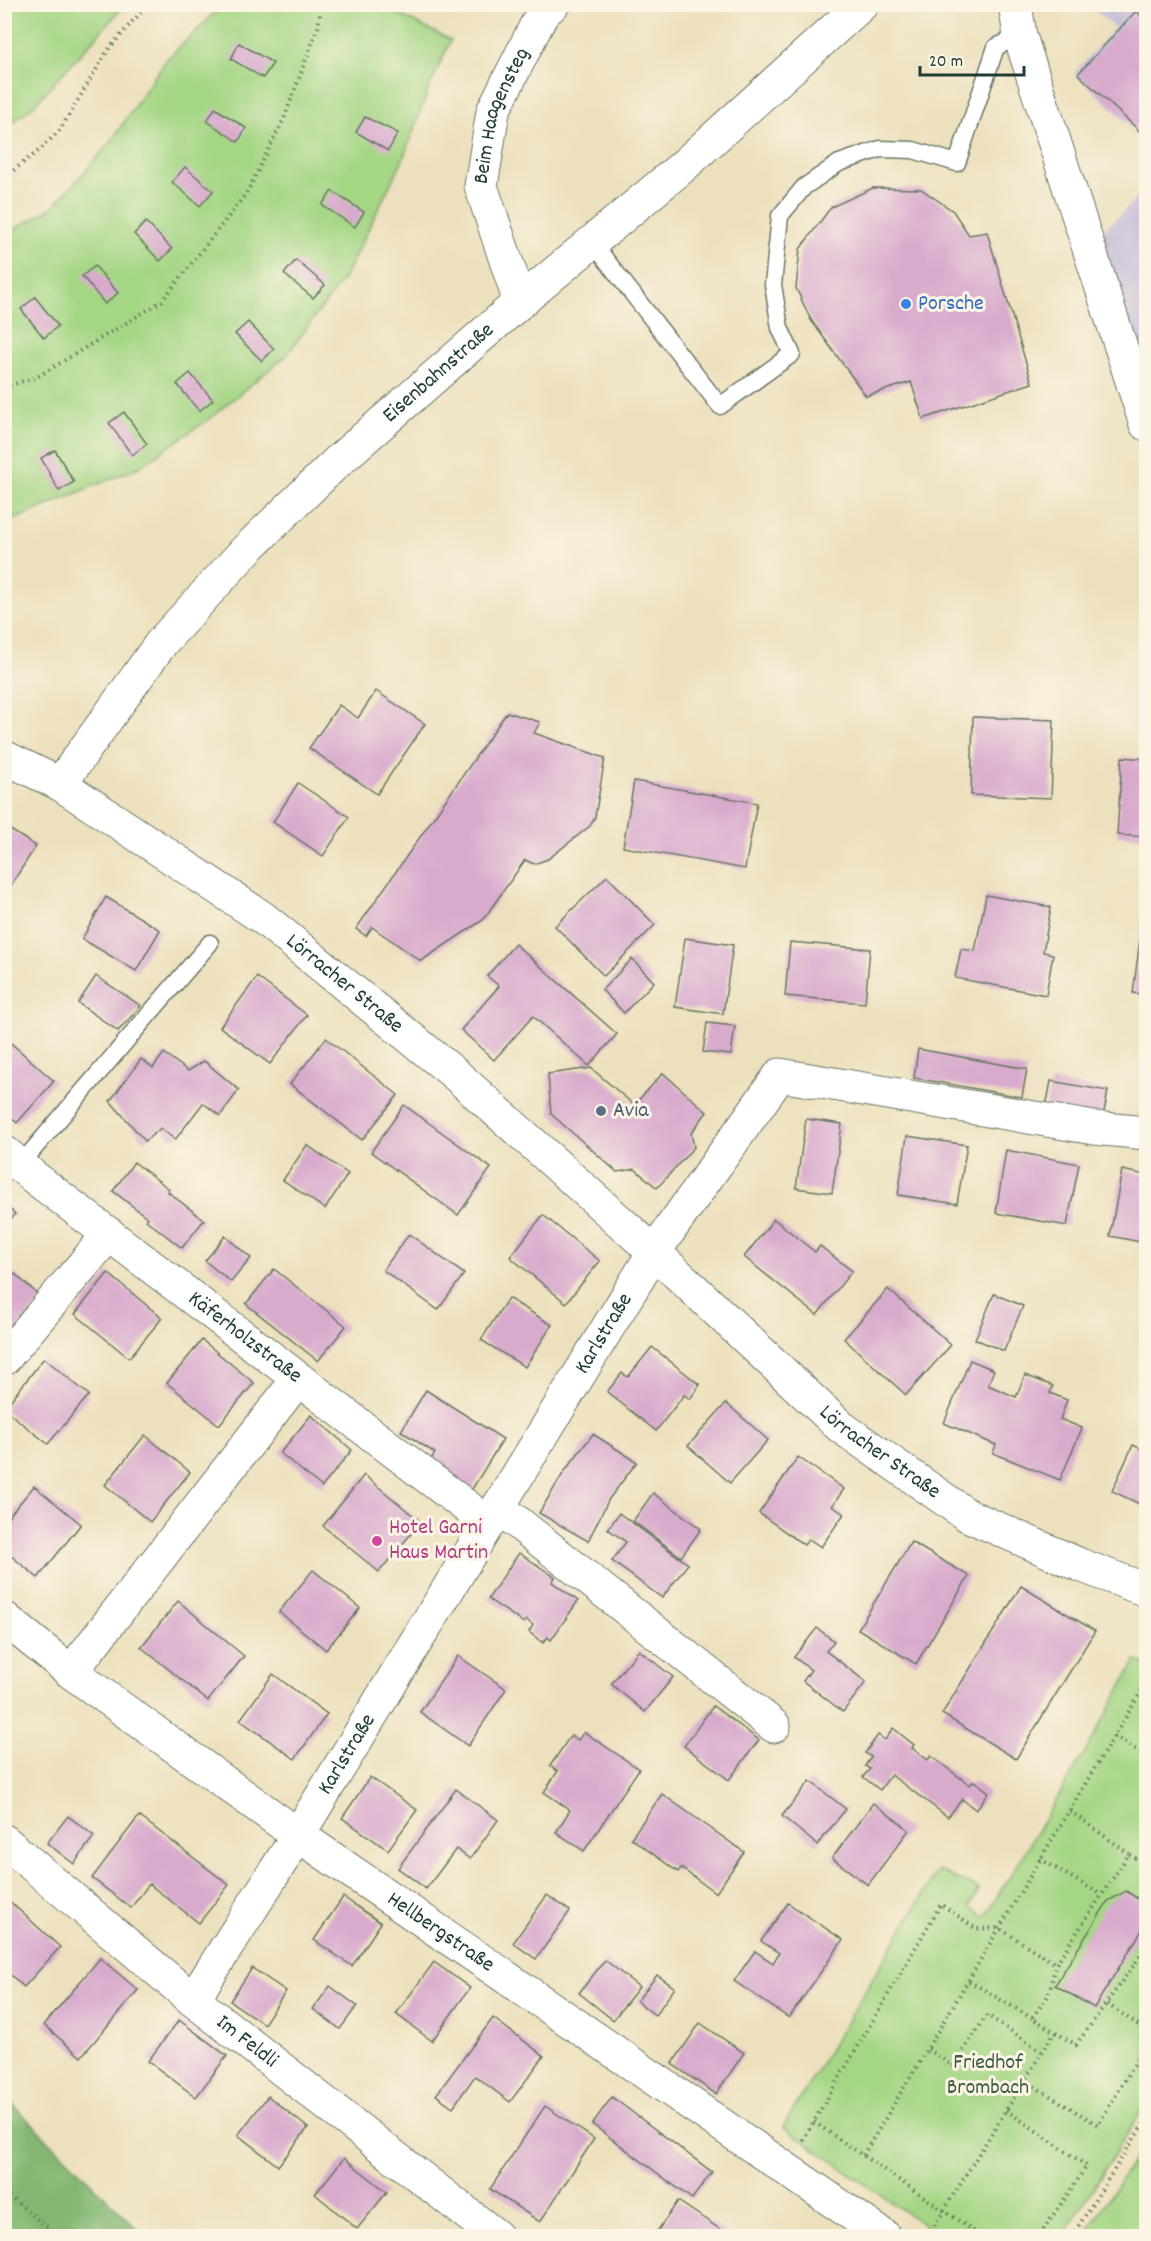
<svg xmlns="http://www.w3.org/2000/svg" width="1151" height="2241" viewBox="0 0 1151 2241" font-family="Dekko,sans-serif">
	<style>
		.industrial { fill: #c8bfd8 }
		.green { fill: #a5d684; stroke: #628a5c; stroke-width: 1.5 }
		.forest { fill: #84b772; stroke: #527a53; stroke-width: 1.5 }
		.building { fill: #d8abcd }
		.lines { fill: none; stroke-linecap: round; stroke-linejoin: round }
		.service-casing { stroke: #677664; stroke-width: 19 }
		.minor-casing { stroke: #677664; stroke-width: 35 }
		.tertiary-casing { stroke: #677664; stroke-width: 35 }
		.secondary-casing { stroke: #677664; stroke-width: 35 }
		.path { stroke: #677664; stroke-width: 4; stroke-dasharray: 1.5 4.5; stroke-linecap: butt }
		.service { stroke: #fff; stroke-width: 16 }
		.minor { stroke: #fff; stroke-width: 33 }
		.tertiary { stroke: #fff; stroke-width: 33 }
		.secondary { stroke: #fff; stroke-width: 33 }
		.shop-dot { fill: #3f7fe0; stroke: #fcf5e5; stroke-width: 2 }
		.service-dot { fill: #5c6f8a; stroke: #fcf5e5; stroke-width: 2 }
		.hotel-dot { fill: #d1479c; stroke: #fcf5e5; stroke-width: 2 }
		.labels { text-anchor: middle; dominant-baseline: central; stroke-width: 6; stroke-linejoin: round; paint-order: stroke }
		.street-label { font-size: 22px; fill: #1f3d34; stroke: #fcf5e5 }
		.shop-label { font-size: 22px; fill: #366cbe; stroke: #fcf5e5; text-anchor: start }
		.service-label { font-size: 22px; fill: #4e5e75; stroke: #fcf5e5; text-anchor: start }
		.hotel-label { font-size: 22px; fill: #b23c85; stroke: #fcf5e5; text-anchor: start }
		.park-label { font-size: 22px; fill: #3a5c44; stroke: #fcf5e5 }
	</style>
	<rect width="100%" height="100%" fill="#fcf5e5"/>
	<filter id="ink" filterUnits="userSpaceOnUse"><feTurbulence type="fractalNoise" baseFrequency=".0167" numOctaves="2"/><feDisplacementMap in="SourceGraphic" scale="12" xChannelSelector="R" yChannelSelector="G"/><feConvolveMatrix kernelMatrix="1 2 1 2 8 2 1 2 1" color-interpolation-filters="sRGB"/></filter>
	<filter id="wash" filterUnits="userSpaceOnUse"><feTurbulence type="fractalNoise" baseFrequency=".008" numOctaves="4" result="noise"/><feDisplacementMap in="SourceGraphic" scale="24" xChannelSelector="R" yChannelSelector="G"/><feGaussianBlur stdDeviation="1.35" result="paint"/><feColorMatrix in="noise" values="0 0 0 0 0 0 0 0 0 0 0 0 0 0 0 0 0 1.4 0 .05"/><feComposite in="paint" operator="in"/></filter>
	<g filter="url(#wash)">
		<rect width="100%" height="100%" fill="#ede0be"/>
		<!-- industrial -->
		<g class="industrial">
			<path d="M1088 5H1146V140L1074 73 1115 28Z"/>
			<path d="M1146 189V387L1098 236Z"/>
		</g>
		<!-- green -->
		<g class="green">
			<path d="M5 4 125 5 34 105 5 129Z"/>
			<path d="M223 5H379L451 40 431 83 402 161 345 276 286 356 209 419 139 467 11 521 4 519V235L52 208 110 143 165 61Z"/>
			<path d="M1136 1660 1146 1664V2104L1063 2236H940L783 2127 938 1870 979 1889 970 1907 985 1917 1089 1746Z"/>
			<path d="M1146 2141V2236H1084Z"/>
		</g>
		<!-- forest -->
		<path class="forest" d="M5 2097 144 2236H5Z"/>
		<g id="blocks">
			<!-- building -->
			<g class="building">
				<path d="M1136 11 1146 20V137L1078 74Z"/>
				<path d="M239 43 273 63 263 78 231 59Z"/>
				<path d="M215 108 246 128 238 142 207 121Z"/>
				<path d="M365 117 398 133 388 151 356 132Z"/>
				<path d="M185 167 213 191 200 206 172 182Z"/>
				<path d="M873 188 921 189 953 211 969 235 987 232 1032 383 923 419 911 382 866 396 811 320 796 288 800 249 831 207Z"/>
				<path d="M332 191 364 212 355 227 322 205Z"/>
				<path d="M146 222 172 249 160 261 134 234Z"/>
				<path d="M296 260 325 285 313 298 284 274Z"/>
				<path d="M95 266 118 293 105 304 82 276Z"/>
				<path d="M35 297 58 326 44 338 21 309Z"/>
				<path d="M248 322 274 349 262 361 235 334Z"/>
				<path d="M190 373 213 400 199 411 177 384Z"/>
				<path d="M124 412 147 444 132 455 109 423Z"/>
				<path d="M55 450 74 482 59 491 41 458Z"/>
				<path d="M376 691 425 724 377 794 309 748 339 705 358 718Z"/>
				<path d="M507 712 540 722 534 733 605 758 595 817 590 826 548 859 534 864 525 860 483 920 421 961 372 927 366 936 356 929Z"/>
				<path d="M973 717 1054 720 1051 798 971 795Z"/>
				<path d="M1122 757 1146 759V837L1117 835Z"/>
				<path d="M634 781 757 803 745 869 623 847Z"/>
				<path d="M298 783 349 817 323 856 273 822Z"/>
				<path d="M4 826 36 846 11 885 4 881Z"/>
				<path d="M607 876 655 925 604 976 555 926Z"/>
				<path d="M986 895 1051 907 1043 952 1053 954 1046 995 955 978 961 949 975 951Z"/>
				<path d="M106 897 160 930 136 971 82 939Z"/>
				<path d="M1144 909H1146V995L1133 993Z"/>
				<path d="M685 938 733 945 723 1014 675 1007Z"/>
				<path d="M790 942 870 949 865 1003 785 996Z"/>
				<path d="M515 944 617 1034 589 1066 533 1016 494 1060 461 1030 499 986 487 976Z"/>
				<path d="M632 959 654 982 624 1013 602 990Z"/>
				<path d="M96 976 141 1006 118 1031 78 1003Z"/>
				<path d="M257 977 307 1015 270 1064 220 1027Z"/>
				<path d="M707 1023 735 1026 731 1055 703 1052Z"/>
				<path d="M4 1037 54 1081 17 1123 4 1111Z"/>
				<path d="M326 1038 398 1095 362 1140 290 1084Z"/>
				<path d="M918 1049 1027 1069 1022 1097 914 1078Z"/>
				<path d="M164 1053 188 1071 204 1061 239 1090 220 1116 203 1103 175 1140 161 1128 145 1141 110 1101 141 1059 153 1068Z"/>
				<path d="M591 1068 634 1105 663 1073 707 1112 691 1133 694 1147 657 1188 635 1169 617 1172 551 1114 548 1074Z"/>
				<path d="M1051 1081 1108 1091 1103 1117 1046 1107Z"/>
				<path d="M404 1105 491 1168 458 1215 371 1152Z"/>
				<path d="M806 1119 842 1124 832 1193 796 1188Z"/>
				<path d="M907 1136 967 1145 957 1204 898 1195Z"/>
				<path d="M307 1145 348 1174 325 1209 283 1180Z"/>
				<path d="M1006 1150 1079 1164 1067 1226 996 1213Z"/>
				<path d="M134 1162 169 1189 168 1192 204 1220 182 1248 146 1220 148 1218 113 1191Z"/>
				<path d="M1122 1170 1146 1175V1243L1110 1236Z"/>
				<path d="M4 1204 15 1214 4 1226Z"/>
				<path d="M543 1215 600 1261 566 1303 510 1257Z"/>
				<path d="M774 1219 815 1252 820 1246 852 1271 817 1315 744 1257Z"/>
				<path d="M409 1234 464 1274 438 1310 383 1270Z"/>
				<path d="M225 1236 251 1258 231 1282 205 1261Z"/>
				<path d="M274 1269 346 1326 318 1361 246 1304Z"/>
				<path d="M108 1273 162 1318 129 1358 75 1314Z"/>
				<path d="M15 1274 43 1299 13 1332 4 1324V1285Z"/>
				<path d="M888 1289 951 1345 906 1395 844 1339Z"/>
				<path d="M994 1294 1023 1306 1004 1351 975 1339Z"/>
				<path d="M508 1298 552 1325 525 1367 481 1340Z"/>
				<path d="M202 1340 254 1383 219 1425 167 1383Z"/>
				<path d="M652 1347 700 1385 690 1399 684 1395 656 1431 607 1392 622 1373 628 1377Z"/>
				<path d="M44 1358 89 1395 48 1444 4 1409Z"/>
				<path d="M970 1360 994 1370 988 1385 1016 1397 1025 1375 1053 1386 1050 1393 1067 1400 1060 1419 1082 1428 1060 1480 993 1453 996 1445 944 1423Z"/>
				<path d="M426 1390 503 1439 471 1491 428 1464 435 1453 401 1431Z"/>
				<path d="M726 1403 768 1440 730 1483 688 1446Z"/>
				<path d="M311 1415 352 1450 322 1487 280 1453Z"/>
				<path d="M593 1434 637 1462 609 1499 588 1541 539 1513 564 1472Z"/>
				<path d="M145 1435 190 1472 150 1522 105 1485Z"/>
				<path d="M1133 1445 1146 1451V1507L1112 1491Z"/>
				<path d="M798 1457 844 1489 832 1506 844 1514 821 1547 809 1539 804 1545 759 1513Z"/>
				<path d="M364 1475 421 1522 379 1572 323 1526Z"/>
				<path d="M34 1486 81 1524 38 1578 4 1550V1522Z"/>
				<path d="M653 1493 701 1529 681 1557 633 1521Z"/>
				<path d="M619 1513 688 1564 662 1598 612 1561 626 1542 608 1529Z"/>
				<path d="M911 1542 969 1576 916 1664 858 1629Z"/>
				<path d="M519 1553 555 1577 552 1582 578 1601 551 1640 548 1637 543 1643 529 1632 533 1625 526 1620 524 1623 488 1599Z"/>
				<path d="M313 1570 360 1608 326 1650 279 1612Z"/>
				<path d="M1021 1586 1095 1631 1016 1759 942 1714Z"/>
				<path d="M178 1601 244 1656 208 1701 141 1647Z"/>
				<path d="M817 1628 834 1641 826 1651 866 1682 843 1712 803 1681 811 1670 794 1657Z"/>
				<path d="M639 1650 673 1677 645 1712 611 1684Z"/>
				<path d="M458 1656 506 1689 468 1746 420 1712Z"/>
				<path d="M273 1674 327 1714 295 1759 240 1720Z"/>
				<path d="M713 1706 759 1740 729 1780 684 1746Z"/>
				<path d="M893 1728 914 1745 912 1748 928 1760 931 1756 970 1785 974 1781 989 1792 976 1810 962 1799 948 1817 891 1775 880 1790 863 1777 870 1769 865 1766 871 1757 865 1753 878 1735 885 1740Z"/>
				<path d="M584 1732 639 1769 584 1851 556 1832 570 1810 544 1792 558 1771 550 1766 571 1735 578 1740Z"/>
				<path d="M370 1777 417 1810 388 1850 342 1818Z"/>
				<path d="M810 1781 846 1809 817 1845 782 1816Z"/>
				<path d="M456 1789 498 1820 470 1859 456 1849 426 1889 398 1868Z"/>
				<path d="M662 1794 744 1852 716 1893 681 1868 678 1872 631 1838Z"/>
				<path d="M873 1803 909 1830 868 1885 832 1858Z"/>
				<path d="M68 1816 94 1836 74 1864 47 1843Z"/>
				<path d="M139 1816 229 1885 199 1923 149 1884 131 1908 92 1878Z"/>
				<path d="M1126 1891 1146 1904 1144 1927 1094 2008 1055 1985 1108 1901Z"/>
				<path d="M547 1895 570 1911 536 1959 513 1943Z"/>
				<path d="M343 1897 381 1923 352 1966 314 1940Z"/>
				<path d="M7 1899 60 1947 24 1987 4 1969V1902Z"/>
				<path d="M788 1903 843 1940 789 2018 734 1981 755 1951 773 1963 779 1953 761 1941Z"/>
				<path d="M100 1958 138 1990 81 2057 44 2025Z"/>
				<path d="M605 1960 639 1987 613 2020 579 1993Z"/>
				<path d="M434 1962 470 1988 432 2041 396 2014Z"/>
				<path d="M252 1968 286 1991 264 2024 230 2001Z"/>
				<path d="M657 1975 675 1988 655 2015 637 2001Z"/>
				<path d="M330 1986 357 2006 340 2029 313 2009Z"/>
				<path d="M493 2018 544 2056 510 2102 475 2076 453 2107 436 2095Z"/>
				<path d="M179 2020 227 2056 196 2097 148 2061Z"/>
				<path d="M700 2023 744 2053 716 2094 672 2064Z"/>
				<path d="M268 2096 308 2128 278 2166 238 2135Z"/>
				<path d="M612 2097 712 2172 692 2199 592 2124Z"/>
				<path d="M545 2106 594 2139 540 2222 490 2189Z"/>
				<path d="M344 2158 387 2192 357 2229 315 2194Z"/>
				<path d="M678 2201 724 2232 721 2236H654Z"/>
			</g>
		</g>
	</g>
	<g filter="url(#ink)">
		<use href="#blocks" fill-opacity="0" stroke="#677664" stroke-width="1.5"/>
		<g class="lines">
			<defs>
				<g id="service">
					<path d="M592 242 720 406 792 354 780 328 773 285 780 216 804 187 839 163 880 149 913 150 957 163 996 47 1020 36"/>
					<path d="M20 1165 210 943"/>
				</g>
				<g id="minor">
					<path d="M1015 4 1020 36 1146 424"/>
					<path id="s1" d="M520 302 481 186 493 111 542 14 553 4"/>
					<path id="s2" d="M4 1152 35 1178 488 1523"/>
					<path d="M4 1359 109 1234"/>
					<path d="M498 1507 774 1726"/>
					<path id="s3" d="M4 1618 71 1672 298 1835 884 2236"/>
					<path d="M71 1672 298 1379"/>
					<path id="s4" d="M4 1841 193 2000 496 2236"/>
					<path id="s5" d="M193 2000 298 1835 654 1252 780 1075 1094 1128 1146 1133"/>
				</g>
				<g id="tertiary">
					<path id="s6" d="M60 784 162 642 247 549 336 463 520 302 681 168 862 4"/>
				</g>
				<g id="secondary">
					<path id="s7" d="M4 757 60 784 263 918 455 1074 654 1252 841 1427 967 1515 1080 1565 1146 1590"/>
				</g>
			</defs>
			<!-- service casing -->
			<use href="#service" class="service-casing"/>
			<!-- minor casing -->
			<use href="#minor" class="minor-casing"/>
			<!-- tertiary casing -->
			<use href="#tertiary" class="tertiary-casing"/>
			<!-- secondary casing -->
			<use href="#secondary" class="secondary-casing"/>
			<!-- path -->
			<g class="path">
				<path d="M4 178 43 147 60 130 108 50 132 22 149 4"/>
				<path d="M4 387 37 377 162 301 246 194 284 119 318 27 322 4"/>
				<path d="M1114 1736 1146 1756"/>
				<path d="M1070 1811 1129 1854"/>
				<path d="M1040 1859 1102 1895"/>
				<path d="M1146 1865 1129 1854 1056 1964 1048 1996 1032 2018 1076 2045 1146 1948"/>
				<path d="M969 1981 1032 2018"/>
				<path d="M1107 2004 1146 2030"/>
				<path d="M928 2049 953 2066 987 2015 1041 2051"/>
				<path d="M1024 2080 1098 2125 1146 2045"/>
				<path d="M1006 2110 1087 2166 1039 2236"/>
				<path d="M814 2122 981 2236"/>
				<path d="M803 2140 941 1904 976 1929 999 1928 1056 1964"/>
				<path d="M863 2155C958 2000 1049 1842 1144 1687L1146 1688"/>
				<path d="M4 2192 58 2236"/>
				<path d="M928 2236 1054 2033"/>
				<path d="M1072 2236 1146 2120"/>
			</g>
			<!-- service -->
			<use href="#service" class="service"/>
			<!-- minor -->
			<use href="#minor" class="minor"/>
			<!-- tertiary -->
			<use href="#tertiary" class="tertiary"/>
			<!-- secondary -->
			<use href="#secondary" class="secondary"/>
		</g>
	</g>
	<!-- markers -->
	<circle class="shop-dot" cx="906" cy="304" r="6"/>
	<circle class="service-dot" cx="601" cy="1111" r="6"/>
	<circle class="hotel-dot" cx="377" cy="1541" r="6"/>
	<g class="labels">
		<!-- street labels -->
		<g class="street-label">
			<text stroke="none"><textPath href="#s1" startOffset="196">Beim Haagensteg</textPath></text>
			<text stroke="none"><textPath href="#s6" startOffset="561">Eisenbahnstraße</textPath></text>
			<text stroke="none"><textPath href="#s7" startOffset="410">Lörracher Straße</textPath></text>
			<text stroke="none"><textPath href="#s5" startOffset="783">Karlstraße</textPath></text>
			<text stroke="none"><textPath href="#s2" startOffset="304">Käferholzstraße</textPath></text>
			<text stroke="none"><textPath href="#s7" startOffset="1122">Lörracher Straße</textPath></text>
			<text stroke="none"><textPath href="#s5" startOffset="290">Karlstraße</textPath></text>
			<text stroke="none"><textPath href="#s3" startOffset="538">Hellbergstraße</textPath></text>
			<text stroke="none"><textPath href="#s4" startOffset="315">Im Feldli</textPath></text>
		</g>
		<!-- shop labels -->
		<g class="shop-label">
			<text x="918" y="304">Porsche</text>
		</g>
		<!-- service labels -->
		<g class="service-label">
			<text x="613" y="1111">Avia</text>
		</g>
		<!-- hotel labels -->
		<g class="hotel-label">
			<text x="389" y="1528">Hotel Garni<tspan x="389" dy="25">Haus Martin</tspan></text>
		</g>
		<!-- park labels -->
		<g class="park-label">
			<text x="988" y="2063">Friedhof<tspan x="988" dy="25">Brombach</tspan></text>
		</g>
	</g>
	<!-- margin -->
	<rect width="1151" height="2241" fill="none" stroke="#fcf5e5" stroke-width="24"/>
	<!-- scale -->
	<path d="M920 66v9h104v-9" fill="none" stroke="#1f3d34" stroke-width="3"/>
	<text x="929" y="66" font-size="18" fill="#1f3d34" stroke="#fcf5e5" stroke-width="4.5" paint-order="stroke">20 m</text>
</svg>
